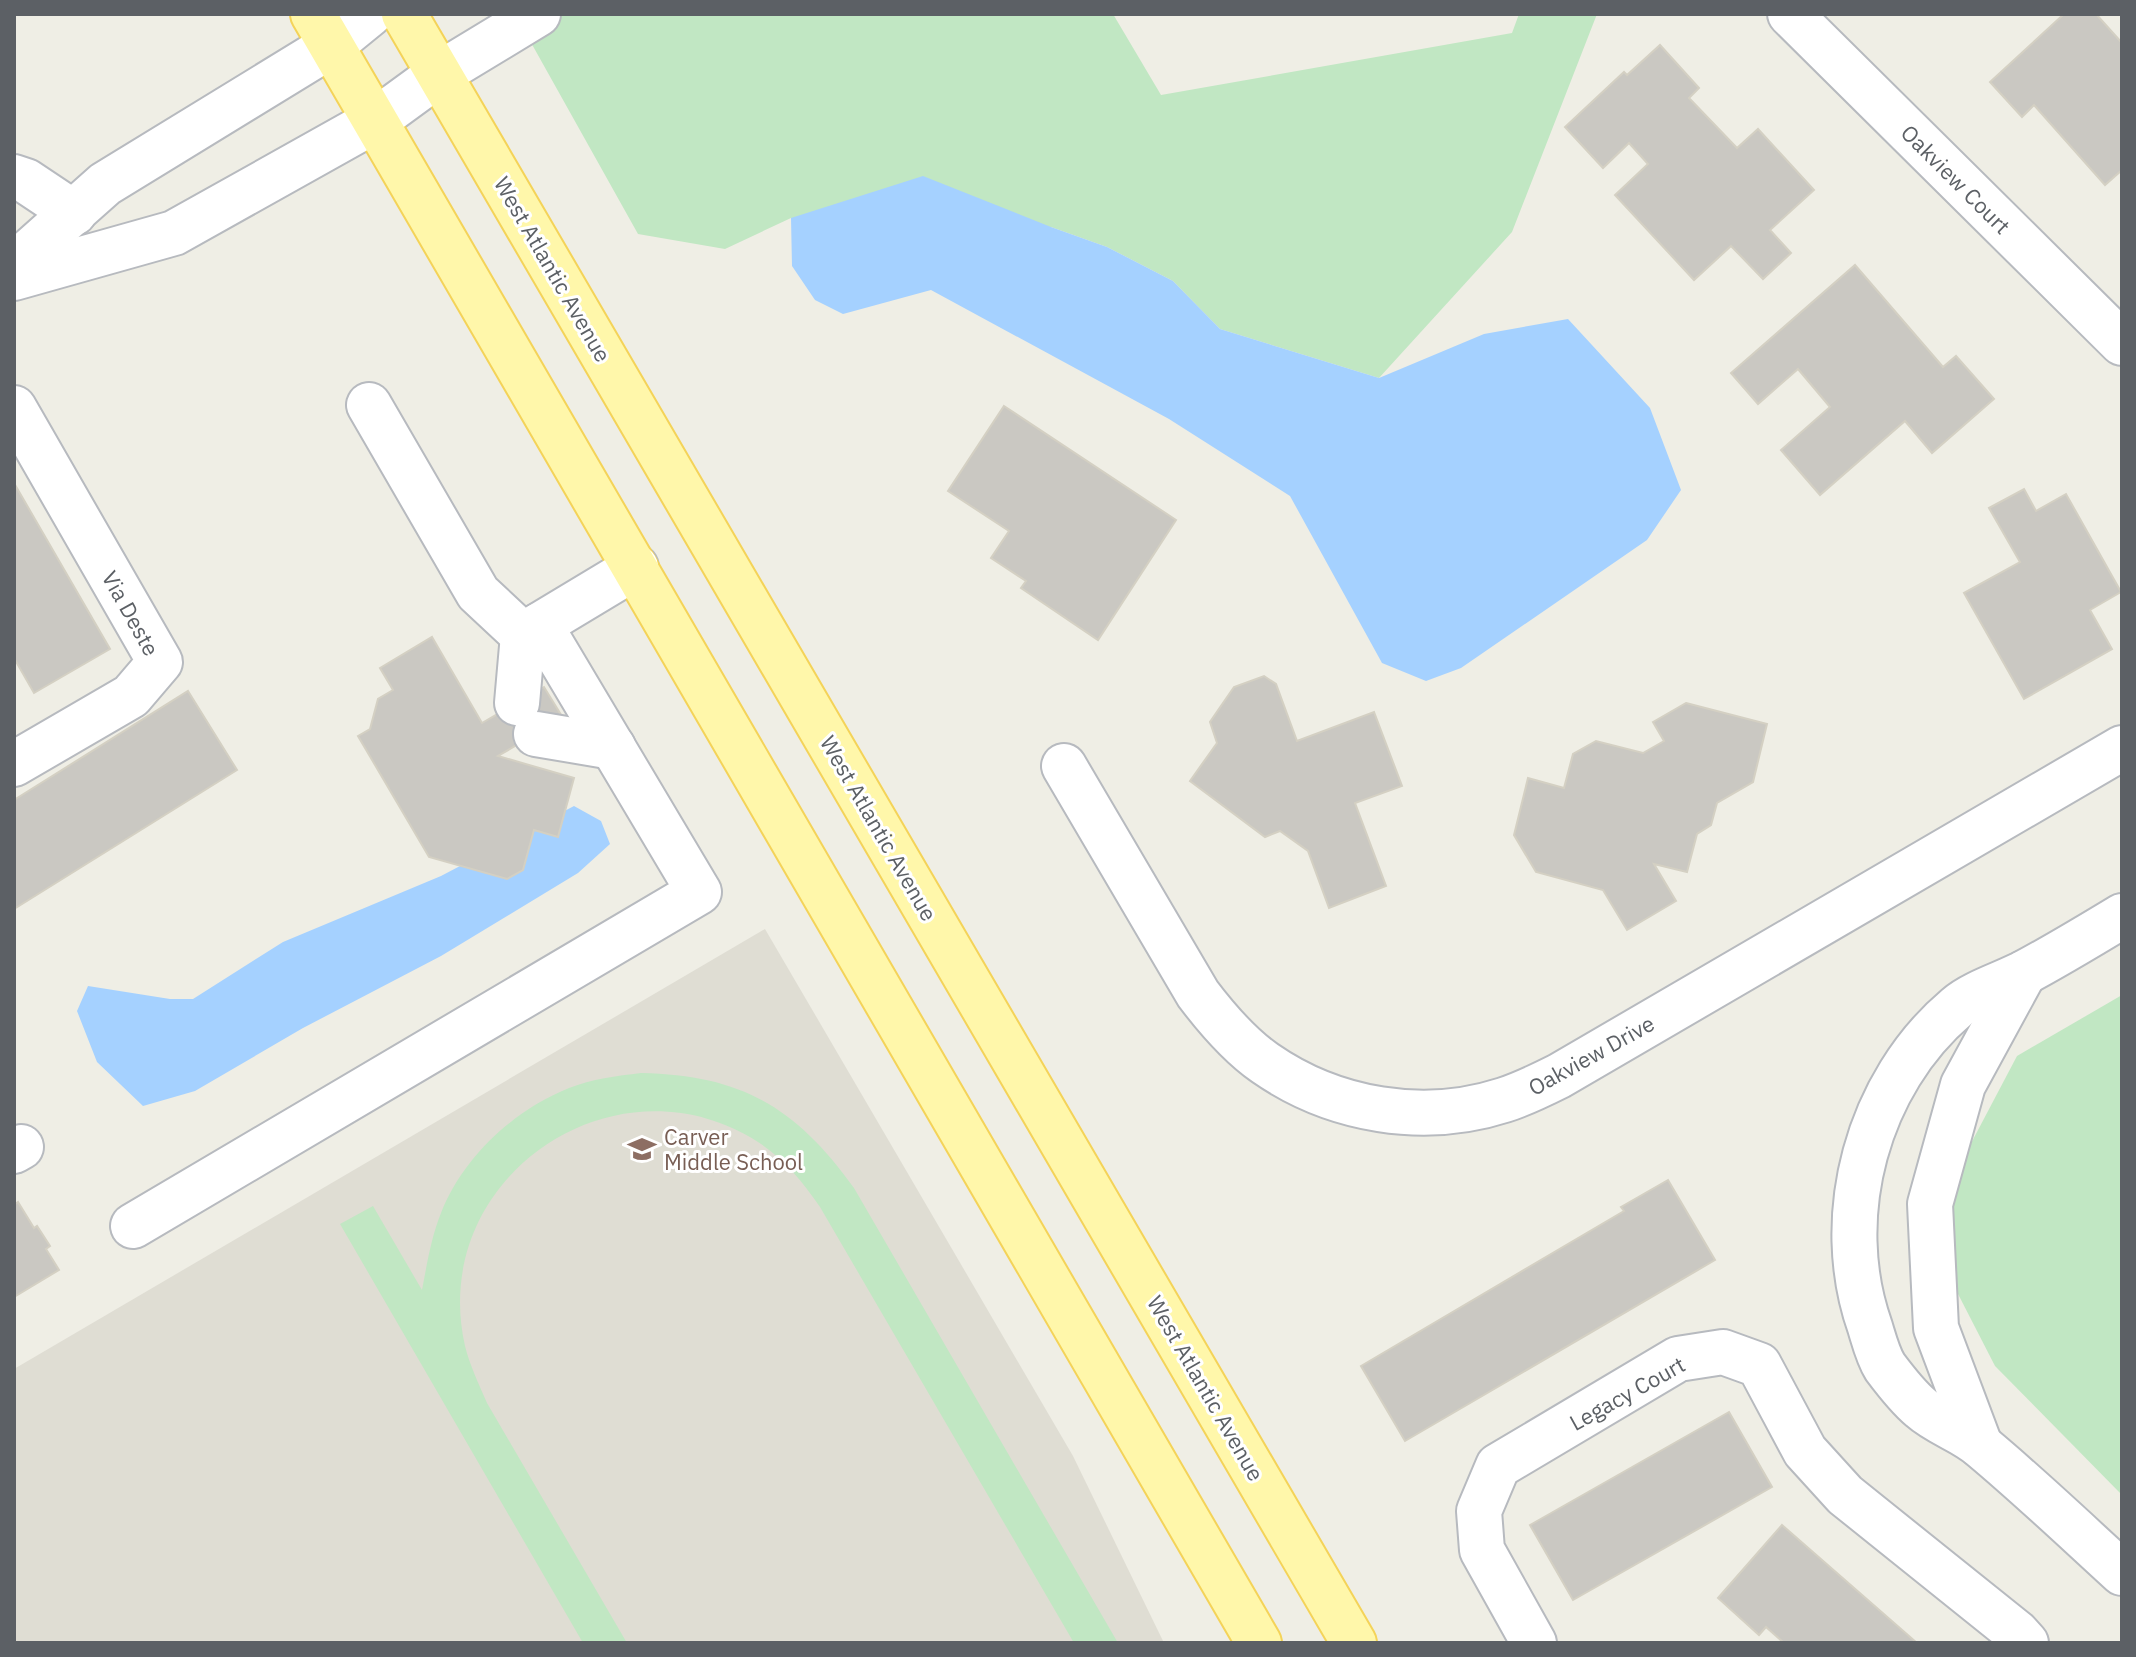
<svg xmlns="http://www.w3.org/2000/svg" width="2136" height="1657" viewBox="0 0 2136 1657" font-family="'IBM Plex Sans',sans-serif">
	<style>
		.education { fill: #dfddd3 }
		.green { fill: #c1e7c3 }
		.water { fill: #a5d1ff }
		.building { fill: #cac8c2; stroke: #d4d0c3; stroke-width: 2 }
		.lines { fill: none; stroke-linecap: round; stroke-linejoin: round }
		.minor-casing { stroke: #b7babf; stroke-width: 48 }
		.major-casing { stroke: #f4d359; stroke-width: 48 }
		.minor { stroke: #fff; stroke-width: 44 }
		.major { stroke: #fff7aa; stroke-width: 44 }
		.labels { text-anchor: middle; dominant-baseline: central; stroke-width: 6; stroke-linejoin: round; paint-order: stroke }
		.street-label { font-size: 22px; fill: #5c6065; stroke: #fff }
		.education-label { font-size: 22px; fill: #785e54; stroke: #fff; text-anchor: start }
	</style>
	<rect width="100%" height="100%" fill="#efeee5"/>
	<!-- education -->
	<path class="education" d="M765 929 1073 1456 1164 1643H14V1369Z"/>
	<!-- green -->
	<g class="green">
		<path d="M515 14H1113L1161 95 1512 33 1519 14H1597L1512 232 1379 378 1220 329 1173 281 1107 247 1051 227 791 218 725 249 638 234Z"/>
		<path d="M2122 995V1495L1995 1366 1957 1292 1948 1187 2017 1056Z"/>
		<path d="M641 1073C741 1075 796 1107 854 1188L1118 1643H1074L820 1207C803 1182 784 1159 758 1142 614 1050 427 1179 465 1346 470 1366 479 1384 487 1403L627 1643H583L340 1224 373 1206 422 1290C427 1264 431 1238 441 1213 463 1157 514 1110 569 1088 592 1079 616 1076 641 1073Z"/>
	</g>
	<!-- water -->
	<g class="water">
		<path d="M923 176 1051 227 1107 247 1173 281 1220 329 1379 378 1484 334 1568 319 1650 408 1681 490 1647 540 1461 668 1426 681 1382 663 1290 496 1169 419 931 290 843 314 815 300 792 266 791 218Z"/>
		<path d="M574 806 601 821 610 844 578 873 441 956 303 1028 195 1091 143 1106 97 1062 77 1011 88 986 170 999H193L283 942 441 876Z"/>
	</g>
	<!-- building -->
	<g class="building">
		<path d="M2064 14H2096L2122 43V170L2105 185 2034 105 2022 117 1990 82Z"/>
		<path d="M1660 45 1699 88 1689 98 1737 148 1758 129 1814 190 1770 230 1791 253 1763 279 1731 246 1694 280 1615 195 1648 164 1629 143 1603 168 1565 127 1624 72 1627 75Z"/>
		<path d="M1855 265 1943 367 1956 356 1994 399 1932 453 1905 421 1820 495 1781 450 1830 407 1798 369 1758 404 1731 373Z"/>
		<path d="M1004 406 1176 520 1098 640 1021 588 1026 581 991 558 1009 531 948 491Z"/>
		<path d="M14 483 110 649 34 693 14 658Z"/>
		<path d="M2024 489 2036 511 2066 494 2121 592 2090 610 2112 649 2024 699 1964 593 2020 562 1989 508Z"/>
		<path d="M432 637 482 723 544 687 563 718 498 756 574 778 558 837 534 830 523 870 507 879 429 857 358 736 370 729 378 699 393 690 380 668Z"/>
		<path d="M1264 676 1276 684 1297 741 1374 712 1402 786 1355 803 1386 886 1329 908 1308 851 1280 831 1265 837 1190 781 1217 743 1210 722 1234 687Z"/>
		<path d="M188 691 237 770 14 909V800Z"/>
		<path d="M1686 703 1767 724 1753 782 1717 803 1711 825 1697 834 1687 872 1654 864 1676 901 1627 930 1603 890 1536 872 1514 835 1528 778 1564 788 1573 754 1596 741 1643 753 1664 741 1653 722Z"/>
		<path d="M1668 1180 1715 1260 1405 1441 1361 1366 1624 1211 1621 1207Z"/>
		<path d="M18 1202 34 1228 37 1226 50 1246 46 1249 59 1270 14 1297V1205Z"/>
		<path d="M1729 1412 1772 1487 1573 1600 1530 1525Z"/>
		<path d="M1782 1525 1917 1643H1784L1766 1627 1759 1635 1718 1598Z"/>
	</g>
	<g class="lines">
		<defs>
			<g id="minor">
				<path d="M1790 14 2122 343"/>
				<path d="M14 177 26 181 74 213"/>
				<path d="M14 265 105 184 332 45 370 14"/>
				<path d="M14 278 174 233 376 120 439 74 538 14"/>
				<path d="M369 405 478 593 523 635 636 567"/>
				<path d="M14 408 160 662 131 696 14 764"/>
				<path d="M517 703 523 635"/>
				<path d="M536 734 613 747"/>
				<path d="M1064 766 1198 994C1217 1019 1239 1045 1265 1063 1334 1111 1424 1126 1504 1100 1523 1094 1541 1085 1559 1076L2122 748"/>
				<path d="M2122 916C2089 936 2056 956 2022 974 2002 984 1973 993 1957 1007 1867 1083 1831 1217 1870 1327 1874 1340 1878 1356 1885 1367 1894 1379 1909 1398 1921 1408 1939 1424 1964 1431 1982 1447 2030 1487 2076 1531 2122 1573"/>
				<path d="M14 1151 21 1147"/>
				<path d="M133 1226 699 892 540 625"/>
				<path d="M1980 1445 1936 1328 1930 1204 1963 1085 2024 973"/>
				<path d="M1534 1643 1482 1550 1479 1511 1498 1466 1678 1359 1723 1352 1759 1365 1805 1451 1845 1495 2017 1633 2026 1643"/>
			</g>
			<g id="major">
				<path d="M313 14 1259 1643"/>
				<path d="M404 14 1354 1643"/>
			</g>
		</defs>
		<!-- minor casing -->
		<use href="#minor" class="minor-casing"/>
		<!-- major casing -->
		<use href="#major" class="major-casing"/>
		<!-- minor -->
		<use href="#minor" class="minor"/>
		<!-- major -->
		<use href="#major" class="major"/>
	</g>
	<!-- icons -->
	<defs>
		<symbol id="school-bare" viewBox="-9 -9 18 18"><path d="M0-5L7-2L0 1L-7-2ZM-4 1L0 2.5L4 1V4Q0 6-4 4Z" fill="#8d6e63" stroke="#fff" stroke-width="2.5" paint-order="stroke"/></symbol>
	</defs>
	<g fill-rule="evenodd">
		<use href="#school-bare" x="622" y="1129" width="40" height="40"/>
	</g>
	<g class="labels">
		<!-- street labels -->
		<g class="street-label">
			<text transform="translate(1956 179) rotate(45)">Oakview Court</text>
			<text transform="translate(553 269) rotate(60)">West Atlantic Avenue</text>
			<text transform="translate(131 613) rotate(61)">Via Deste</text>
			<text transform="translate(879 828) rotate(60)">West Atlantic Avenue</text>
			<text transform="translate(1591 1055) rotate(-29)">Oakview Drive</text>
			<text transform="translate(1206 1388) rotate(60)">West Atlantic Avenue</text>
			<text transform="translate(1627 1393) rotate(-29)">Legacy Court</text>
		</g>
		<!-- education labels -->
		<g class="education-label">
			<text x="664" y="1136">Carver<tspan x="664" dy="25">Middle School</tspan></text>
		</g>
	</g>
	<!-- border -->
	<rect width="2136" height="1657" fill="none" stroke="#5c6065" stroke-width="32"/>
</svg>
